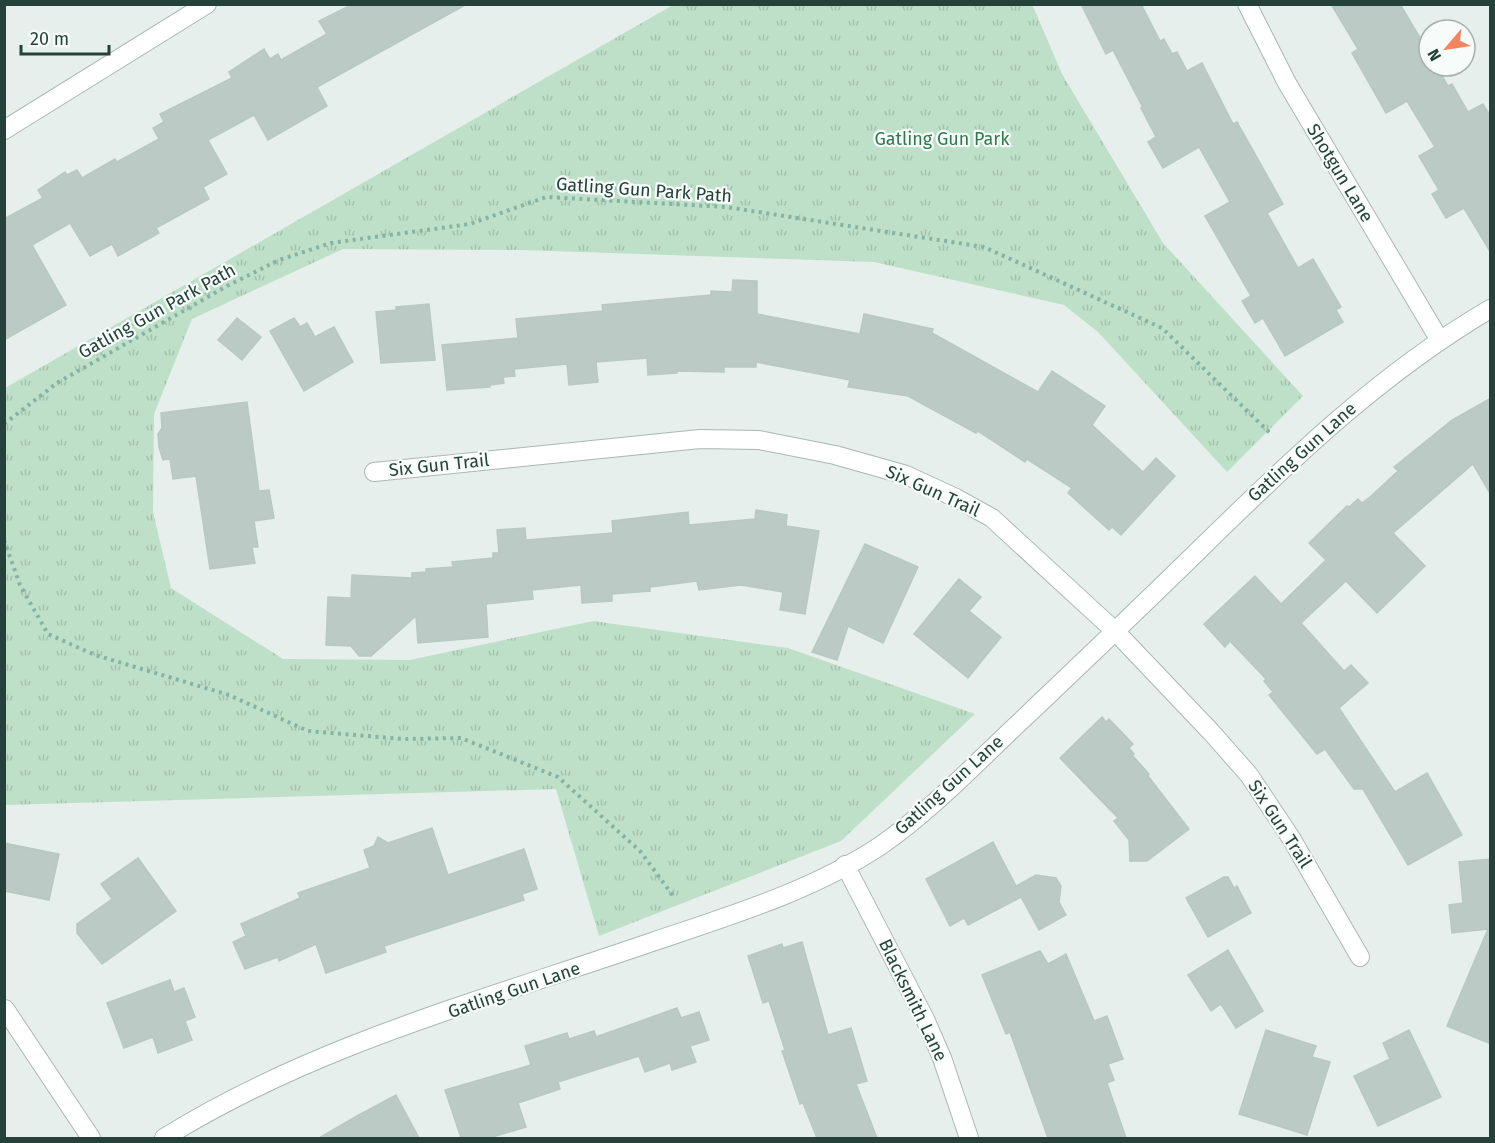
<svg xmlns="http://www.w3.org/2000/svg" width="1495" height="1143" viewBox="0 0 1495 1143" font-family="'Fira Sans',sans-serif">
	<style>
		.grass { fill: url(#grass-tufts) }
		.building { fill: #bbcac4; stroke: #b8c9c2; stroke-width: 1.5 }
		.lines { fill: none; stroke-linecap: round; stroke-linejoin: round }
		.minor-casing { stroke: #a8b8b2; stroke-width: 20 }
		.path { stroke: #86b3a5; stroke-width: 4; stroke-dasharray: 3 4.5; stroke-linecap: butt }
		.minor { stroke: #fff; stroke-width: 18 }
		.labels { text-anchor: middle; dominant-baseline: central; stroke-width: 4.5; stroke-linejoin: round; paint-order: stroke }
		.park-label { font-size: 18px; fill: #2d7a4b; stroke: #f7fbf9 }
		.street-label { font-size: 18px; fill: #24423a; stroke: #f7fbf9 }
	</style>
	<defs>
		<pattern id="grass-tufts" width="24" height="20" patternUnits="userSpaceOnUse" patternTransform="scale(1.5)"><rect width="24" height="20" fill="#bfe0c8"/><path d="M3 7l-1-3M5 7V3M7 7l1-3M15 17l-1-3M17 17v-4M19 17l1-3" fill="none" stroke="#a4c1ad"/></pattern>
	</defs>
	<rect width="100%" height="100%" fill="#e6efeb"/>
	<!-- grass -->
	<path class="grass" d="M1032 4 1062 74 1163 243 1303 396 1227 472 1098 332 1064 305 874 262 522 250 343 249 192 319 154 414 153 512 171 588 283 659 410 660 593 621 788 648 975 714 841 841 599 936 556 789 5 805V388L673 5Z"/>
	<!-- building -->
	<g class="building">
		<path d="M353 4H467L317 87 327 106 268 140 254 115 208 140 227 174 203 187 209 199 156 228 159 233 118 256 112 244 90 256 70 223 32 245 66 305 4 340V219L43 198 38 190 65 172 67 175 77 170 82 178 115 159 117 162 159 139 153 128 164 122 160 114 232 78 229 72 264 49 270 59 278 54 281 60 327 34 319 21Z"/>
		<path d="M1081 4H1141L1160 41 1164 39 1172 54 1177 52 1187 71 1202 63 1233 124 1237 122 1283 204 1267 213 1298 268 1313 259 1341 307 1336 310 1343 322 1285 356 1263 318 1255 323 1242 301 1251 296 1205 216 1230 202 1199 147 1163 168 1148 142 1156 137 1141 108 1142 106 1113 50 1106 54Z"/>
		<path d="M1331 4H1400L1429 53V66H1436L1448 86 1452 84 1468 112 1483 104 1491 117V253L1464 208 1446 218 1432 194 1439 190 1419 156 1435 147 1407 101 1386 113 1352 53 1358 49Z"/>
		<path d="M733 280 757 281V314L860 334 864 314 933 329 932 333 1038 392 1052 371 1105 406 1092 425 1143 472 1156 458 1175 476 1121 535 1112 527 1109 530 1068 493 1072 488 1027 459 1025 462 978 431 976 433 908 396 848 387 850 380 756 362V367H724V372L677 371V373L648 375 647 358 596 362 598 382 569 385 567 364 514 369 515 376 503 377 504 383 490 385V387L447 390 442 345 518 338 516 319 603 311 602 305 711 295V291L732 292Z"/>
		<path d="M429 304 435 360 381 363 376 312 396 310V307Z"/>
		<path d="M237 318 261 337 242 360 218 340Z"/>
		<path d="M294 318 300 327 307 323 315 337 334 327 353 362 304 391 270 331Z"/>
		<path d="M1491 398V495L1473 464 1393 533 1425 566 1377 613 1346 581 1301 623 1344 671 1351 665 1368 683 1339 708 1395 792 1427 773 1462 835 1408 865 1363 789H1354L1325 749 1317 754 1269 695 1273 692 1264 681 1266 679 1230 641 1225 647 1204 624 1255 576 1281 604 1326 560 1309 543 1347 506 1349 507 1358 499 1362 503 1370 497 1398 471 1394 467 1452 420Z"/>
		<path d="M247 402 259 491 269 490 274 518 254 521 258 547H252L255 563 210 569 196 476 173 479 170 459 163 460 159 447 158 434 162 428 161 413Z"/>
		<path d="M756 510 787 515 786 526 819 531 805 614 780 610 783 592 741 585 699 590 697 581 650 587V591L612 594V601L582 603 581 585 532 590 533 599 486 604 488 637 418 643 416 616 371 656H359L351 646 326 645 328 597 351 598 352 575 412 578V573L426 572V569L453 567 452 562 493 558V553H499L497 530 525 528 526 540 613 533 612 521 688 512 689 525 755 519Z"/>
		<path d="M865 544 918 567 883 643 848 626 837 660 812 652Z"/>
		<path d="M959 579 981 597 969 611 1001 637 968 678 914 634Z"/>
		<path d="M1102 717 1106 722 1109 719 1133 744 1129 748 1134 754 1132 755 1149 774 1148 776 1189 829 1147 861H1130L1129 840 1114 821 1118 818 1060 758Z"/>
		<path d="M432 828 448 875 524 849 537 889 522 894 524 900 384 946 386 952 326 973 316 944 279 961 278 957 245 969 233 942 246 936 241 924 300 898 298 893 370 868 364 850 374 846 378 837 388 843Z"/>
		<path d="M993 842 1016 886 1036 875 1056 878 1061 886 1059 902 1066 915 1039 930 1021 897 968 925 964 918 950 926 926 879Z"/>
		<path d="M4 843 59 854 49 900 4 891Z"/>
		<path d="M138 858 176 911 102 964 77 933V924L112 899 101 884Z"/>
		<path d="M1491 859V1044L1447 1026 1488 929 1452 933 1449 905 1463 903 1459 862Z"/>
		<path d="M1224 877H1228L1234 888 1237 886 1251 913 1208 937 1186 898Z"/>
		<path d="M802 942 828 1035 851 1028 867 1081 856 1084 877 1138H817L803 1103 800 1104 782 1051 785 1050 769 1001 763 1003 748 956 782 944 783 948Z"/>
		<path d="M1228 950 1263 1011 1236 1028 1221 1004 1211 1011 1188 975Z"/>
		<path d="M1040 951 1048 964 1066 954 1094 1021 1107 1016 1123 1059 1108 1064 1114 1080 1107 1083 1126 1138H1048L1010 1032 1006 1034 982 975Z"/>
		<path d="M170 980 174 992 184 988 195 1017 185 1021 192 1040 158 1053 153 1037 124 1048 107 1003Z"/>
		<path d="M677 1008 681 1018 699 1012 709 1040 690 1046 696 1062 672 1070 670 1063 645 1072 639 1056 558 1082 560 1089 518 1103 526 1127 489 1138H461L445 1090 531 1065 525 1046 567 1033 569 1039 594 1031 596 1037Z"/>
		<path d="M1266 1030 1316 1046 1312 1057 1330 1062 1307 1135 1239 1114Z"/>
		<path d="M1409 1030 1441 1097 1378 1126 1354 1076 1390 1059 1383 1043Z"/>
		<path d="M396 1095 419 1138H319L357 1116Z"/>
	</g>
	<g class="lines">
		<defs>
			<g id="minor">
				<path d="M1247 4 1287 83 1439 339"/>
				<path d="M4 130 207 4"/>
				<path d="M374 472 700 439 759 440 835 455 906 475 956 498 992 518 1116 632 1212 733 1249 775 1291 838 1360 957"/>
				<path d="M845 865 925 1019 942 1058 969 1138"/>
				<path d="M5 1009 91 1138"/>
				<path d="M164 1138C313 1045 487 999 652 942 729 916 812 891 880 846 932 810 977 762 1023 719 1083 662 1143 605 1202 547 1292 459 1381 373 1490 309"/>
			</g>
		</defs>
		<!-- minor casing -->
		<use href="#minor" class="minor-casing"/>
		<!-- path -->
		<g class="path">
			<path d="M4 424 57 383 227 286 279 260 331 243 470 224 546 197 726 207 984 247 1162 328 1272 435"/>
			<path d="M4 540 20 585 48 634 95 655 229 695 308 731 403 739 461 738 558 777 640 851 674 897"/>
		</g>
		<!-- minor -->
		<use href="#minor" class="minor"/>
	</g>
	<g class="labels">
		<!-- park labels -->
		<g class="park-label">
			<text x="942" y="139">Gatling Gun Park</text>
		</g>
		<!-- street labels -->
		<g class="street-label">
			<text transform="translate(1340 173) rotate(59)">Shotgun Lane</text>
			<text transform="translate(644 190) rotate(4)">Gatling Gun Park Path</text>
			<text transform="translate(157 311) rotate(-29)">Gatling Gun Park Path</text>
			<text transform="translate(1302 452) rotate(-42)">Gatling Gun Lane</text>
			<text transform="translate(439 465) rotate(-6)">Six Gun Trail</text>
			<text transform="translate(933 491) rotate(24)">Six Gun Trail</text>
			<text transform="translate(949 785) rotate(-42)">Gatling Gun Lane</text>
			<text transform="translate(1280 824) rotate(57)">Six Gun Trail</text>
			<text transform="translate(514 990) rotate(-19)">Gatling Gun Lane</text>
			<text transform="translate(913 1000) rotate(64)">Blacksmith Lane</text>
		</g>
	</g>
	<!-- border -->
	<rect width="1495" height="1143" fill="none" stroke="#24423a" stroke-width="12"/>
	<!-- north arrow -->
	<g transform="translate(1447 48) rotate(241)"><circle r="28" fill="#f7fbf9" stroke="#a3b1ad" stroke-width="1.5"/>
	<path d="M0-4.5L10 22L0 15L-10 22Z" fill="#f4845f"/>
	<text y="-9" font-size="16" font-weight="bold" text-anchor="middle" fill="#24423a">N</text>
	</g>
	<!-- scale -->
	<path d="M21 45v9h88v-9" fill="none" stroke="#24423a" stroke-width="3"/>
	<text x="30" y="45" font-size="18" fill="#24423a" stroke="#f7fbf9" stroke-width="4.5" paint-order="stroke">20 m</text>
</svg>
